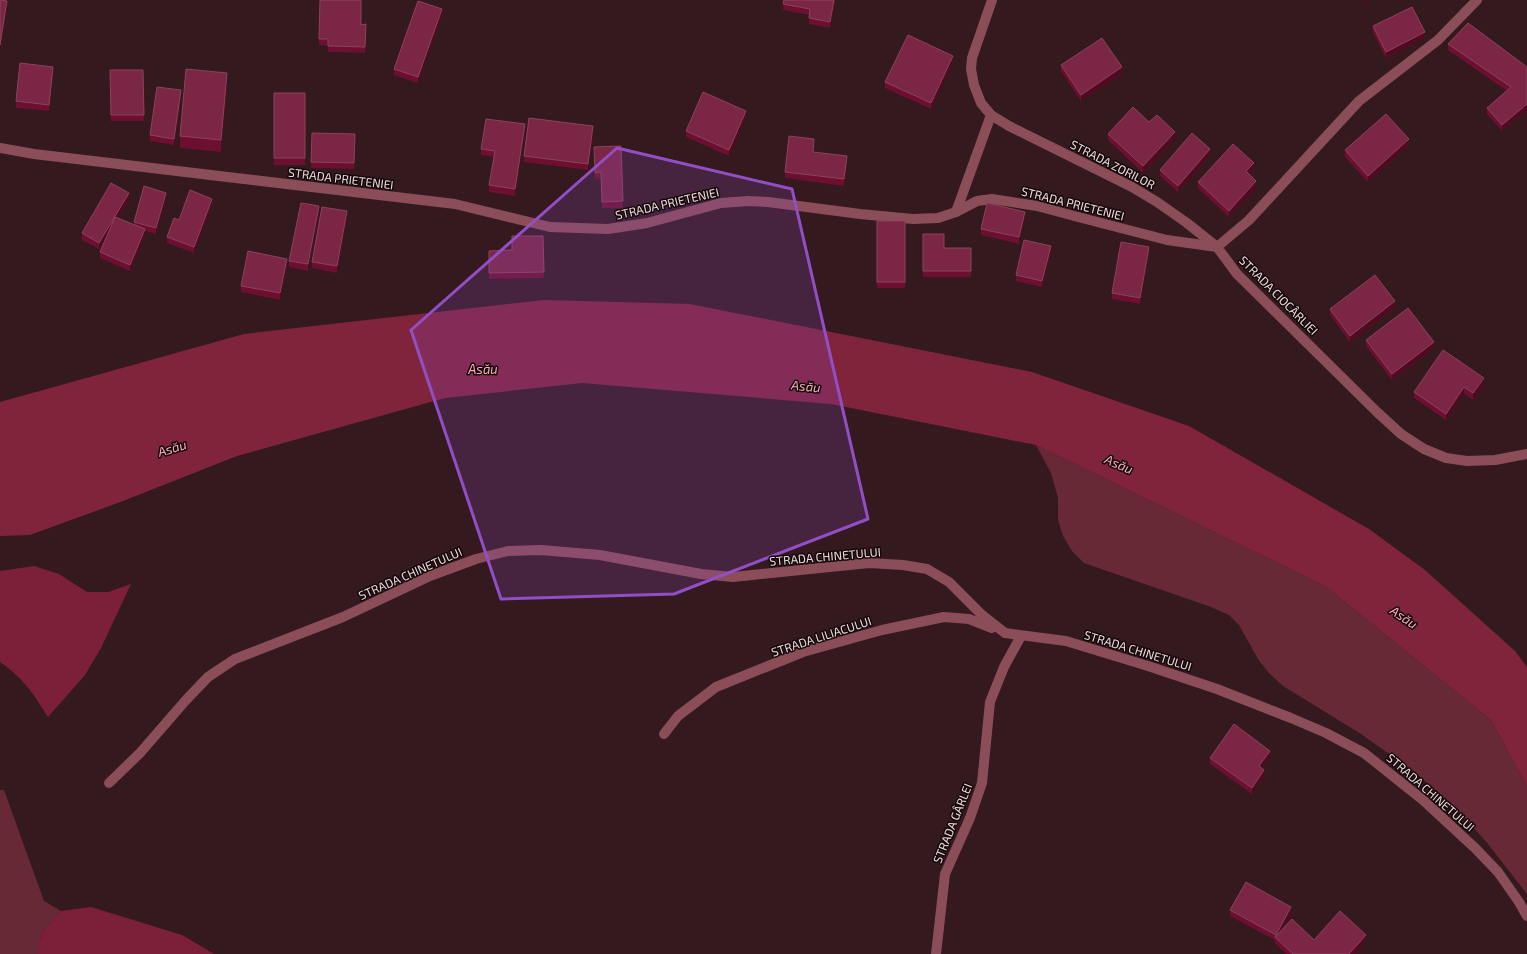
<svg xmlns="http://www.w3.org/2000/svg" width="1527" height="954" viewBox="0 0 1527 954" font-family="'Exo 2',sans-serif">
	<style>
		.green { fill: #682937 }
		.forest { fill: #7c2039 }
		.water { fill: #80243c }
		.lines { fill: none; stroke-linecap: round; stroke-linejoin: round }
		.street { stroke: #8b4d58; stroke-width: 10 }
		.wall { fill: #6c0f31 }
		.shaded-wall { fill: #500a22 }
		.building { fill: #7a2644; stroke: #8d425c }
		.marked { fill: #924fc5; fill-opacity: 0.2; stroke: #924fc5; stroke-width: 3; stroke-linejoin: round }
		.labels { text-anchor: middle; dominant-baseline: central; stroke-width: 3; stroke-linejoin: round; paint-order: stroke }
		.street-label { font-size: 12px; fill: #f0dddf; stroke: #14080a }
		.water-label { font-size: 13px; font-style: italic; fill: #ffafbc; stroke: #14080a }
	</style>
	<rect width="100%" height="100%" fill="#34191e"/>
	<!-- green -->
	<g class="green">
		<path d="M1036 445 1325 586 1491 720 1527 786V894L1488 844 1457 809 1415 772 1361 734 1283 686 1269 673 1258 659 1239 625 1229 615 1211 607 1084 563 1072 551 1063 536 1058 520V498L1051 473Z"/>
		<path d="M0 790H4L44 901 61 911 43 931 36 954H0Z"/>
	</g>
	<!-- forest -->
	<g class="forest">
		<path d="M34 566 59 574 87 592H108L131 584 101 648 85 675 48 717C33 693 23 678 0 662V571Z"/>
		<path d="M91 907 182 935 214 954H36L43 931 61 911Z"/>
	</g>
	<!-- water -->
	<path class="water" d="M544 300 690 304 1032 372 1189 426 1369 529 1425 570 1515 651 1527 667V786L1491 720 1325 586 1036 445 831 404 582 383 445 398 237 456 123 501 30 535 0 536V402L244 334Z"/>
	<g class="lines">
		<!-- street -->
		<g class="street">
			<path d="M992 0 972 58 971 69 974 85 981 103 991 115 1009 126 1132 187 1157 202 1187 223 1217 247 1237 274 1377 412 1401 434 1424 449 1446 458 1467 461 1495 460 1527 454"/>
			<path d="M0 148 34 154 455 204 550 227 608 229 647 223 721 203 748 201 768 202 860 214 913 219 938 218 956 212 977 201 992 199 1037 206 1078 217 1167 240 1217 247"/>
			<path d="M956 212 991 115"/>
			<path d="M1217 247 1249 220 1359 101 1438 40 1477 0"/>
			<path d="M664 734 678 716 716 687 803 652 882 630 944 617 969 619 992 628"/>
			<path d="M109 783 140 753 186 700 208 677 235 659 343 617 430 576 476 559 508 551 541 550 600 555 701 574 733 577 869 563 903 565 927 569 949 582 982 615 1005 633 1066 641 1148 666 1217 689 1291 718 1326 733 1364 753 1423 800 1475 848 1498 872 1519 902 1527 916"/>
			<path d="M936 954 945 874 970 818 982 783 990 702 1004 667 1021 636"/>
		</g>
	</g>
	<!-- wall -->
	<g class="wall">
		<path d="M320 0 361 25 366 24 365 53 328 52V46L319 45Z"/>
		<path d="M784 0H835L830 28 809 24V15L783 10Z"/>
		<path d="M442 15 418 83 394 75V69Z"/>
		<path d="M1373 26 1425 38 1386 58 1373 32Z"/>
		<path d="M1448 44 1527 67V110L1502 131 1487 114V108L1507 91 1448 50Z"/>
		<path d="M953 62 931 109 885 88V82Z"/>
		<path d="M1061 65 1122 74 1081 101 1061 71Z"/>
		<path d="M110 70H143L144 121H111Z"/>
		<path d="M53 73 49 111 16 108V101Z"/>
		<path d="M227 85 221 152 180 148V136Z"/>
		<rect x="274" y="93" width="31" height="72"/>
		<path d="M181 96 174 145 150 141V135Z"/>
		<path d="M746 117 729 156 686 137V131Z"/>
		<path d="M1149 122 1175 138 1143 173 1108 140V134Z"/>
		<path d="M525 131 515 196 489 192V185L494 157 481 155V149Z"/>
		<path d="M593 132 588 170 524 162V156Z"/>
		<path d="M312 133 355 134 354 169 311 168Z"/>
		<path d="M814 145V152L847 162 844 186 785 178V172Z"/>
		<path d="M1409 145 1368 182 1345 157V150Z"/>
		<path d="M621 146 623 208H602L601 178 595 179 594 147Z"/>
		<path d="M1210 155 1178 192 1160 176V170Z"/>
		<path d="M1254 169 1249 174 1256 188 1229 217 1198 188V182Z"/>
		<path d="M129 199 118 218 134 224V222L166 199 156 234 145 231V235L130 271 100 258V252L107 235 99 249 82 240V233Z"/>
		<path d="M212 205 194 253 167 243V237L179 220Z"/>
		<path d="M319 212 308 271 289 267V261Z"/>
		<path d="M347 218 337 273 312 268V262Z"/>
		<path d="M1025 218 1019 244 981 235V229Z"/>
		<rect x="877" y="221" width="28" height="67"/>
		<path d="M923 234 944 248H971V277H923Z"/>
		<path d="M543 236 544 278 489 279V251L512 250Z"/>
		<path d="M1051 252 1042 287 1016 281V275Z"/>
		<path d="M1149 253 1140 304 1112 299V293Z"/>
		<path d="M287 265 280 300 241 292V286Z"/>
		<path d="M1395 308 1350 342 1330 315V309Z"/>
		<path d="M1366 340 1434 348 1392 380 1366 346Z"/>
		<path d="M1484 384 1473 400 1464 393 1446 420 1414 398V392Z"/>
		<path d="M1270 757 1262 768 1264 776 1252 794 1210 764V758Z"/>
		<path d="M1230 910 1291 914 1283 928 1314 940 1366 941 1355 954H1286L1275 943V940L1230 916Z"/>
	</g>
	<!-- shaded-wall -->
	<g class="shaded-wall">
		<path d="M834 0H835L830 28V22Z"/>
		<path d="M1364 0H1370L1364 3Z"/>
		<path d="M7 1V7L0 51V45Z"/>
		<path d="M442 9V15L418 83V77Z"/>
		<path d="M1425 32V38L1386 58V52Z"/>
		<path d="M953 56V62L931 109V103Z"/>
		<path d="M53 67V73L49 111V105Z"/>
		<path d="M1122 67V74L1081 101V95Z"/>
		<path d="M227 73V85L221 152V140Z"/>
		<path d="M181 90V96L174 145V139Z"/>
		<path d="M1527 104V110L1502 131V125Z"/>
		<path d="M746 111V117L729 156V150Z"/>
		<path d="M525 124V131L515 196V189Z"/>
		<path d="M593 126V132L588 170V164Z"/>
		<path d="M1175 132V138L1143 173V166Z"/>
		<path d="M1409 139V145L1368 182V176Z"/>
		<path d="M1210 149V155L1178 192V186Z"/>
		<path d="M847 156V162L844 186V179Z"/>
		<path d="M1254 163V169L1246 178V171Z"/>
		<path d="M1256 181V188L1229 217V211Z"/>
		<path d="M129 193V199L99 249V243Z"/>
		<path d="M166 193V199L156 234V228Z"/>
		<path d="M212 199V205L194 253V247Z"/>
		<path d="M319 206V212L308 271V264Z"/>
		<path d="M347 211V218L337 273V266Z"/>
		<path d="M1025 212V218L1019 244V237Z"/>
		<path d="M145 229V235L130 271V265Z"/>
		<path d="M1051 246V252L1042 287V281Z"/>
		<path d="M1149 247V253L1140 304V298Z"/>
		<path d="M287 259V265L280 300V293Z"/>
		<path d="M1395 301V308L1350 342V336Z"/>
		<path d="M1434 342V348L1392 380V374Z"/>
		<path d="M1484 378V384L1473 400V393Z"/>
		<path d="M1464 387V393L1446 420V414Z"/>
		<path d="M1270 751V757L1259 772V766Z"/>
		<path d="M1264 770V776L1252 794V788Z"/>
		<path d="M1291 907V914L1277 939H1276V935Z"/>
		<path d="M1366 935V941L1355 954H1349Z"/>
	</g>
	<!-- building -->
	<g class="building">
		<path d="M0 0 7 1 0 45Z"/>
		<path d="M320 0H361V25L366 24 365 47 328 46V39H319Z"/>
		<path d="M784 0H834L830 22 809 18 810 9 783 4Z"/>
		<path d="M418 1 442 9 418 77 394 69Z"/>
		<path d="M1412 7 1425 32 1386 52 1373 26Z"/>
		<path d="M1468 23 1527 67V104L1502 125 1487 108 1511 87 1448 44Z"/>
		<path d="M908 35 953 56 931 103 885 82Z"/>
		<path d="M1102 38 1122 67 1081 95 1061 65Z"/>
		<path d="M20 63 53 67 49 105 16 101Z"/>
		<path d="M186 69 227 73 221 140 180 136Z"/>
		<path d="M110 70H143L144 115H111Z"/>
		<path d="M157 87 181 90 174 139 150 135Z"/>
		<path d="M703 92 746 111 729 150 686 131Z"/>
		<rect x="274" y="93" width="31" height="65"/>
		<path d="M1133 107 1149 122 1157 115 1175 132 1143 166 1108 134Z"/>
		<path d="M1386 114 1409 139 1368 176 1345 150Z"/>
		<path d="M529 118 593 126 588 164 524 156Z"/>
		<path d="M486 119 525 124 515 189 489 185 495 151 481 149Z"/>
		<path d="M312 133 355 134 354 163 311 162Z"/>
		<path d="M1192 133 1210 149 1178 186 1160 170Z"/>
		<path d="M789 136 814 139 813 152 847 156 844 179 785 172Z"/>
		<path d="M1233 144 1254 163 1246 171 1256 181 1229 211 1198 182Z"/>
		<path d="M621 146 623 201 602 202 601 172 595 173 594 147Z"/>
		<path d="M111 183 129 193 99 243 82 233Z"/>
		<path d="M144 186 166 193 156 228 134 222Z"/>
		<path d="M190 190 212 199 194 247 167 237 174 218 179 220Z"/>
		<path d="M301 203 319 206 308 264 289 261Z"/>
		<path d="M987 203 1025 212 1019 237 981 229Z"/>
		<path d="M322 207 347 211 337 266 312 262Z"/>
		<path d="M115 217 145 229 130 265 100 252Z"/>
		<rect x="877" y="221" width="28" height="61"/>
		<path d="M923 234H944V248H971V271H923Z"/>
		<path d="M512 236H543L544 272 489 273V251L512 250Z"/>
		<path d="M1024 240 1051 246 1042 281 1016 275Z"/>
		<path d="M1121 242 1149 247 1140 298 1112 293Z"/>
		<path d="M248 251 287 259 280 293 241 286Z"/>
		<path d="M1375 275 1395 301 1350 336 1330 309Z"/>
		<path d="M1408 308 1434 342 1392 374 1366 340Z"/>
		<path d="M1443 350 1484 378 1473 393 1464 387 1446 414 1414 392Z"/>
		<path d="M1234 724 1270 751 1259 766 1264 770 1252 788 1210 758Z"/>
		<path d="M1246 882 1291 907 1276 935 1230 910Z"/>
		<path d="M1340 911 1366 935 1349 954H1293L1275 937 1292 919 1314 940Z"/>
	</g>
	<!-- marked area -->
	<path class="marked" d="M617 148 792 189 868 519 674 594 501 599 411 330Z"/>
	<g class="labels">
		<!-- street labels -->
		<g class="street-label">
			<text transform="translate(1113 164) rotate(27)">STRADA ZORILOR</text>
			<text transform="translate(341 178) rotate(7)">STRADA PRIETENIEI</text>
			<text transform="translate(667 203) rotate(-13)">STRADA PRIETENIEI</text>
			<text transform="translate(1073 203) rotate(14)">STRADA PRIETENIEI</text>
			<text transform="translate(1279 295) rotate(45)">STRADA CIOCÂRLIEI</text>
			<text transform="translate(825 556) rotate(-5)">STRADA CHINETULUI</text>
			<text transform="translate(410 573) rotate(-24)">STRADA CHINETULUI</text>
			<text transform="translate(821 636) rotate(-18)">STRADA LILIACULUI</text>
			<text transform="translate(1138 650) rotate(17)">STRADA CHINETULUI</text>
			<text transform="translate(1431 792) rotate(41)">STRADA CHINETULUI</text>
			<text transform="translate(952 823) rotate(-68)">STRADA GÂRLEI</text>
		</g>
		<!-- water labels -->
		<g class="water-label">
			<text x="483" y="369">Asău</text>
			<text transform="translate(806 386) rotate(6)">Asău</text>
			<text transform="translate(172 448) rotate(-17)">Asău</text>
			<text transform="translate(1119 464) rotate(23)">Asău</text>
			<text transform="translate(1404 617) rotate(35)">Asău</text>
		</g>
	</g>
</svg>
